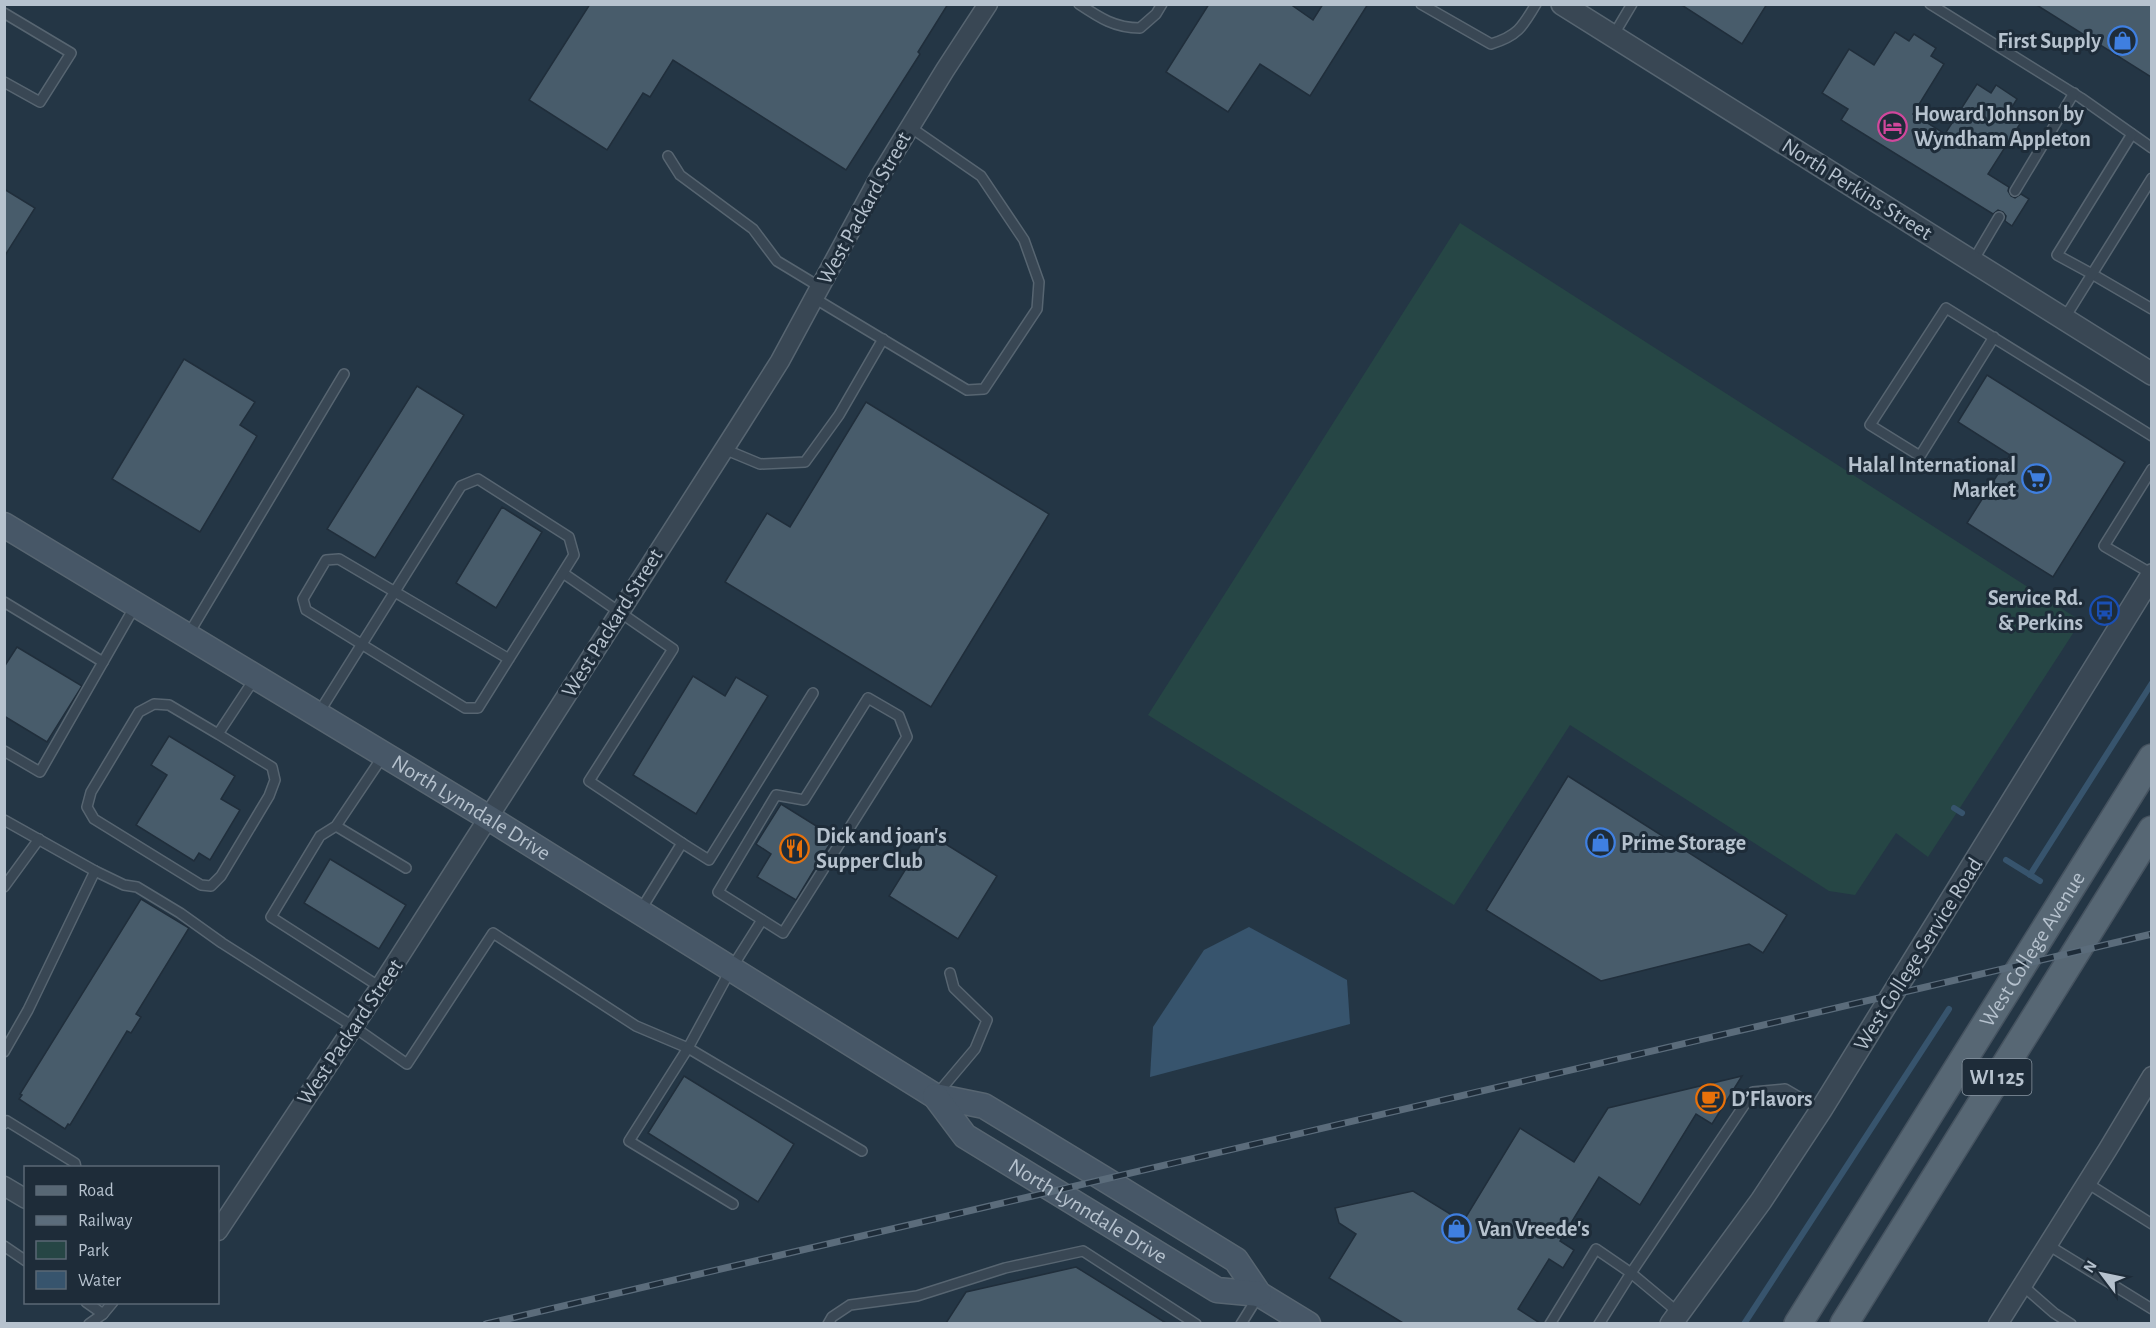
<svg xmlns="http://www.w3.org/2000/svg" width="2156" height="1328" viewBox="0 0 2156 1328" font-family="'Alegreya Sans',sans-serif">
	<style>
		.green { fill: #264645 }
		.water { fill: #37546d }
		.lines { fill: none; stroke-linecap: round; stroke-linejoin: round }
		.stream { stroke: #37546d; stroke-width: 6 }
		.building { fill: #485c6b; stroke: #202e3b; stroke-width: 1.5 }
		.service-casing { stroke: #576571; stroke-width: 12 }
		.minor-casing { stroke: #576571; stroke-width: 21 }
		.tertiary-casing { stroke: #576571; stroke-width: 24 }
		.secondary-casing { stroke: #576571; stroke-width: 27 }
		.primary-casing { stroke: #465360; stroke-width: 30 }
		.service { stroke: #394754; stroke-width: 9 }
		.minor { stroke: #394754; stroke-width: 18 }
		.tertiary { stroke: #394754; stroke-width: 21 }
		.secondary { stroke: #475767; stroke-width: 24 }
		.primary { stroke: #576774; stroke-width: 27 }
		.rail-casing { stroke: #5b6c7b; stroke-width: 7 }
		.rail { stroke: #1e2c39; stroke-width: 4.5; stroke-dasharray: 14; stroke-linecap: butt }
		.labels { text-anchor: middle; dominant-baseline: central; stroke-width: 6; stroke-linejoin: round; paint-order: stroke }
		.shield { fill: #1e2c39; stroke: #8895a1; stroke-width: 1.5 }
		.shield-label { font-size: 21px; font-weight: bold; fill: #b6c2ce }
		.poi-label { font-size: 22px; font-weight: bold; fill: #b6c2ce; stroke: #1e2c39; text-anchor: start }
		.street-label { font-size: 22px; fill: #b6c2ce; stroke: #1e2c39 }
	</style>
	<rect width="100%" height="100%" fill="#243645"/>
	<!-- green -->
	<path class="green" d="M1460 223 2081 621 1928 857 1896 833 1855 895 1829 891 1570 725 1454 905 1148 715Z"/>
	<!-- water -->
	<path class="water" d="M1249 927 1347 980 1350 1024 1150 1077 1153 1027 1204 950Z"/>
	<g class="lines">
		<!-- stream -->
		<g class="stream">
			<path d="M1954 808 1962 813"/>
			<path d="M2006 860 2040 881"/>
			<path d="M2030 875 2152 683"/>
			<path d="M1744 1324 1949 1009"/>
		</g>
	</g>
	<!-- building -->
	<g class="building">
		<path d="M590 4H948L918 52 920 54 846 170 673 60 650 97 643 93 607 150 529 100Z"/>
		<path d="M1209 4H1290L1313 20 1323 4H1368L1310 96 1260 64 1228 112 1166 72Z"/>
		<path d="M1680 4H1767L1742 44Z"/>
		<path d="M2035 4H2151V77Z"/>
		<path d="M1895 32 1909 41 1914 34 1936 48 1931 56 1944 64 1913 114 1945 134 1977 84 1991 93 1996 85 2017 99 2012 107 2025 116 1988 174 2009 187 2008 191 2011 196 2015 198 2021 194 2029 199 2012 226 2005 221 2006 216 2003 212 1998 210 1993 214 1841 120 1848 109 1822 93 1849 49 1874 65Z"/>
		<path d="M4 189 35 208 4 257Z"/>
		<path d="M184 359 255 402 240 425 257 436 200 532 112 479Z"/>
		<path d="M1987 375 2125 462 2053 577 1967 523 2010 455 1958 422Z"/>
		<path d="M417 386 464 415 375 558 327 529Z"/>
		<path d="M866 402 1049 514 931 707 725 582 767 513 790 527Z"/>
		<path d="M502 507 542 532 496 608 456 583Z"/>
		<path d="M17 647 82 686 47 742 4 716V667Z"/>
		<path d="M693 676 725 696 736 677 768 696 696 814 633 775Z"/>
		<path d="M169 736 235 776 221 799 240 810 210 860 199 853 194 861 136 825 167 775 151 765Z"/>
		<path d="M1568 776 1787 915 1763 953 1749 944 1601 981 1486 910Z"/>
		<path d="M781 804 834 837 796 900 757 877 771 854 756 844Z"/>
		<path d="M928 833 997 876 958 939 889 896Z"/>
		<path d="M330 859 406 905 379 949 304 903Z"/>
		<path d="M141 899 189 928 136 1014 141 1017 131 1033 127 1031 70 1125 68 1124 65 1129 19 1099 22 1095 20 1094Z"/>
		<path d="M684 1076 794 1144 758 1202 648 1133Z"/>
		<path d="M1742 1076 1712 1124 1696 1114 1640 1205 1599 1177 1560 1241 1574 1250 1563 1268 1549 1259 1518 1309 1540 1323H1403L1329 1278 1356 1234 1339 1223 1335 1208 1413 1191 1463 1222 1520 1128 1574 1162 1608 1108Z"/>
		<path d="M1076 1267 1166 1323H946L966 1292Z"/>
	</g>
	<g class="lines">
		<defs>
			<g id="service">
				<path d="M1079 4C1100 18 1115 28 1140 28L1156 14 1162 4"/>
				<path d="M1421 4 1491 44C1517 36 1522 28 1536 4"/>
				<path d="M1930 4 2081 98 2152 148"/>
				<path d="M4 13 71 53 40 102 4 82"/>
				<path d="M1613 36 1632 4"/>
				<path d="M2132 134 2057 255 2092 274 2152 309"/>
				<path d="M668 156 680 175 753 229 777 261 820 287"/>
				<path d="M2015 191 2074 93"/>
				<path d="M1973 261 1999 217"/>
				<path d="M814 298 967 390 984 389 1037 309 1039 282 1024 240 981 176 910 127"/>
				<path d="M2064 319 2152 178"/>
				<path d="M1994 337 1920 456 1870 425 1946 308 2152 436"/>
				<path d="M724 449 760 464 805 462 839 415 883 339"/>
				<path d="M2152 469 2104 546 2152 574"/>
				<path d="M563 573 673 649 589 781 682 843 640 911"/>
				<path d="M4 602 103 662 135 606"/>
				<path d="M188 635 344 374"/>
				<path d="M868 698 899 716 907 737 783 933 718 892 776 795 804 800Z"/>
				<path d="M318 714C366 638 413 562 461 486L478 479 569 537 574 555 478 708H465L306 610 303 599 326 560 339 559 509 659"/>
				<path d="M218 734 272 767 275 780 269 796 221 876 211 886 201 885 94 819 87 807 91 792 139 712 154 704 169 705 218 734 255 678"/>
				<path d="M4 751 40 772 103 662"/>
				<path d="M4 820 95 871 124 885 137 887 180 913 222 943 354 1027 407 1064 493 933 636 1026 688 1048 731 969 762 920"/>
				<path d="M336 826 406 868"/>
				<path d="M682 843 709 860 813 693"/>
				<path d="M4 887 39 839"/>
				<path d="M380 987 271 917 320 836 336 826 383 756"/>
				<path d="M4 1052 28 1010 95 871"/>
				<path d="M937 1094 975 1049 987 1020 954 988 950 973"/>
				<path d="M4 1124 7 1121 75 1163 76 1168"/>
				<path d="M2087 1183 2152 1224"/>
				<path d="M733 1204 629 1141 688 1048 862 1151"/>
				<path d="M2048 1245 2152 1309"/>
				<path d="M4 1246 26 1261"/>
				<path d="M2022 1285 2054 1313 2071 1324"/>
				<path d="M86 1302 103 1314"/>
				<path d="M1679 1313 1631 1273 1753 1092 1785 1089 1821 1110"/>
				<path d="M89 1324 103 1314 113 1302"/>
				<path d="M828 1324 832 1317 850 1305 917 1296 1005 1268 1083 1251 1196 1324"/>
				<path d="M1241 1324 1259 1295"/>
				<path d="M1550 1324 1596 1249 1631 1273 1599 1324"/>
			</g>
			<g id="minor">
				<path d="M4 1186 26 1199"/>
				<path d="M218 1231 380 987 739 426 780 361 880 176 945 70 988 4"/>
				<path d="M1998 1324 2108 1149 2152 1076"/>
			</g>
			<g id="tertiary">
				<path d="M1562 4 2152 374"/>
				<path d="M1671 1324 1761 1201 1821 1110 2152 575"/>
			</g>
			<g id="secondary">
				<path id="s1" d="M4 525 489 818 935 1096 984 1106 1106 1180 1236 1260 1259 1294 1308 1324"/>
				<path id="s2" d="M935 1096 965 1136 1217 1290 1259 1294"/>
			</g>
			<g id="primary">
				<path id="s3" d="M1798 1324 2152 758"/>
				<path d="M1844 1324 2152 830"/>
			</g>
		</defs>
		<!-- service casing -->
		<use href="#service" class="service-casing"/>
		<!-- minor casing -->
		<use href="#minor" class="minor-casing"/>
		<!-- tertiary casing -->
		<use href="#tertiary" class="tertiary-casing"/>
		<!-- secondary casing -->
		<use href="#secondary" class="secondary-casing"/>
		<!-- primary casing -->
		<use href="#primary" class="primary-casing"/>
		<!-- service -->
		<use href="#service" class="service"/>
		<!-- minor -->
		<use href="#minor" class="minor"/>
		<!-- tertiary -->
		<use href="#tertiary" class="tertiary"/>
		<!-- secondary -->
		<use href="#secondary" class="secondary"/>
		<!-- primary -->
		<use href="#primary" class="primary"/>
		<defs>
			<path id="rail" d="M486 1324 2152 934"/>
		</defs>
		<!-- rail casing -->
		<use href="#rail" class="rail-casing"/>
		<!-- rail -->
		<use href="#rail" class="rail"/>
	</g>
	<!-- icons -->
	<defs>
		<symbol id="shop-ring" viewBox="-11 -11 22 22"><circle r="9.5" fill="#1e2c39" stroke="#3f7fe0" stroke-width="1.5"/><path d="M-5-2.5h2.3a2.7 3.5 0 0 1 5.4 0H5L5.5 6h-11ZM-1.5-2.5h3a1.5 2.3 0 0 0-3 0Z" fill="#3f7fe0"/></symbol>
		<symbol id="hotel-ring" viewBox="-11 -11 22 22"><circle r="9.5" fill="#1e2c39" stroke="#d1479c" stroke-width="1.5"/><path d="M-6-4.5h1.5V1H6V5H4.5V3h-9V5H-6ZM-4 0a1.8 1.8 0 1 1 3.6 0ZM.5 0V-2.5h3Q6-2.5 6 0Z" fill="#d1479c"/></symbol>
		<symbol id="supermarket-ring" viewBox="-11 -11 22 22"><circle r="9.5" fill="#1e2c39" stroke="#3f7fe0" stroke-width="1.5"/><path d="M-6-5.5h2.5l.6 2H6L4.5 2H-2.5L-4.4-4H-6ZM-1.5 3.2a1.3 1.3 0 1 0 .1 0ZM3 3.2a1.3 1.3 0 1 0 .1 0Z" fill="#3f7fe0"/></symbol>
		<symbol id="bus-ring" viewBox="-11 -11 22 22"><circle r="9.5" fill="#1e2c39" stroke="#1a4fb4" stroke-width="1.5"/><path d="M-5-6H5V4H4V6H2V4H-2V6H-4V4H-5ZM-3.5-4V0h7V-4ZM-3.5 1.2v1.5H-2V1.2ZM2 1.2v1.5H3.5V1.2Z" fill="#1a4fb4"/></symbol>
		<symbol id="restaurant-ring" viewBox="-11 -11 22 22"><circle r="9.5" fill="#1e2c39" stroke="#e8710a" stroke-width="1.5"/><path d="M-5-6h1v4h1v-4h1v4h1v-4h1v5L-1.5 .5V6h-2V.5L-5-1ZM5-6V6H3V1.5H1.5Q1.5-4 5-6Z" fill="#e8710a"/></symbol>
		<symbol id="cafe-ring" viewBox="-11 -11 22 22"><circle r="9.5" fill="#1e2c39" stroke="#e8710a" stroke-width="1.5"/><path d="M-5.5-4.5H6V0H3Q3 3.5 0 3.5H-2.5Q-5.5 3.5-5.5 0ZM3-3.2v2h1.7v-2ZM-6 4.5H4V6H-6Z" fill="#e8710a"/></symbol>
	</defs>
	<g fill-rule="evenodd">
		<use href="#shop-ring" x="2106" y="24" width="33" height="33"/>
		<use href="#hotel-ring" x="1876" y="110" width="33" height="33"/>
		<use href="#supermarket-ring" x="2020" y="462" width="33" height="33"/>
		<use href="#bus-ring" x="2088" y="594" width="33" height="33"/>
		<use href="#shop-ring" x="1584" y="826" width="33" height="33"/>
		<use href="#restaurant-ring" x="778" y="832" width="33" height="33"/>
		<use href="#cafe-ring" x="1694" y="1082" width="33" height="33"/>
		<use href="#shop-ring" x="1440" y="1212" width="33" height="33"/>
	</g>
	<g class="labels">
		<!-- shield labels -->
		<rect class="shield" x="1962.5" y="1059" width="69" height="36" rx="4.5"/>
		<g class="shield-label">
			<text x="1997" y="1077">WI 125</text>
		</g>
		<!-- poi labels -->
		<g class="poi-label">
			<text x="2101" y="41" text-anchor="end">First Supply</text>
			<text x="1914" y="114">Howard Johnson by<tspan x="1914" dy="25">Wyndham Appleton</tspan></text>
			<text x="2016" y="465" text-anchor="end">Halal International<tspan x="2016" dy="25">Market</tspan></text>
			<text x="2083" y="598" text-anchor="end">Service Rd.<tspan x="2083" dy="25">&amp; Perkins</tspan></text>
			<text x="816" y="836">Dick and joan's<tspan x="816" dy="25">Supper Club</tspan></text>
			<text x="1621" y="843">Prime Storage</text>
			<text x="1731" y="1099">D’Flavors</text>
			<text x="1478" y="1229">Van Vreede's</text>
		</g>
		<!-- street labels -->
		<g class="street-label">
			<text transform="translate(1857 189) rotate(32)">North Perkins Street</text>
			<text transform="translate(864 208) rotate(-61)">West Packard Street</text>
			<text transform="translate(612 623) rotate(-58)">West Packard Street</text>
			<text stroke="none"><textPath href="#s1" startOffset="546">North Lynndale Drive</textPath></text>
			<text stroke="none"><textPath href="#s3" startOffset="442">West College Avenue</textPath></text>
			<text transform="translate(1918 954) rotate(-58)">West College Service Road</text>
			<text transform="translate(350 1032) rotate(-56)">West Packard Street</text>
			<text stroke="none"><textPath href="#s2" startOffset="194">North Lynndale Drive</textPath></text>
		</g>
	</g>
	<!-- border -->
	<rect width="2156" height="1328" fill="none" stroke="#b6c2ce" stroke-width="12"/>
	<!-- legend -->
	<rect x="24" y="1166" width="195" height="138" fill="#1e2c39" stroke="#5b6875" stroke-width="1.5"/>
	<rect x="36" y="1186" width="30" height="9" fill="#576774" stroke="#5b6875" stroke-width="1.5"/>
	<text x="78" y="1196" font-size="18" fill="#b6c2ce">Road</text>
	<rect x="36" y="1216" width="30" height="9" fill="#5b6c7b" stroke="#5b6875" stroke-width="1.5"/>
	<text x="78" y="1226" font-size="18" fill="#b6c2ce">Railway</text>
	<rect x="36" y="1241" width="30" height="18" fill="#264645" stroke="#5b6875" stroke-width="1.5"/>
	<text x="78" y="1256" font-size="18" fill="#b6c2ce">Park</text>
	<rect x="36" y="1271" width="30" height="18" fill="#37546d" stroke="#5b6875" stroke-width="1.5"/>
	<text x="78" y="1286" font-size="18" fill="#b6c2ce">Water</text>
	<!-- north arrow -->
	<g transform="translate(2102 1274) rotate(302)" stroke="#1e2c39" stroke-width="4.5" paint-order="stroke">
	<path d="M0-4.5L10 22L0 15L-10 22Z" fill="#b6c2ce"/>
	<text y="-9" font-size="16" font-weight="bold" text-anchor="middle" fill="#b6c2ce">N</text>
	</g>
</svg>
